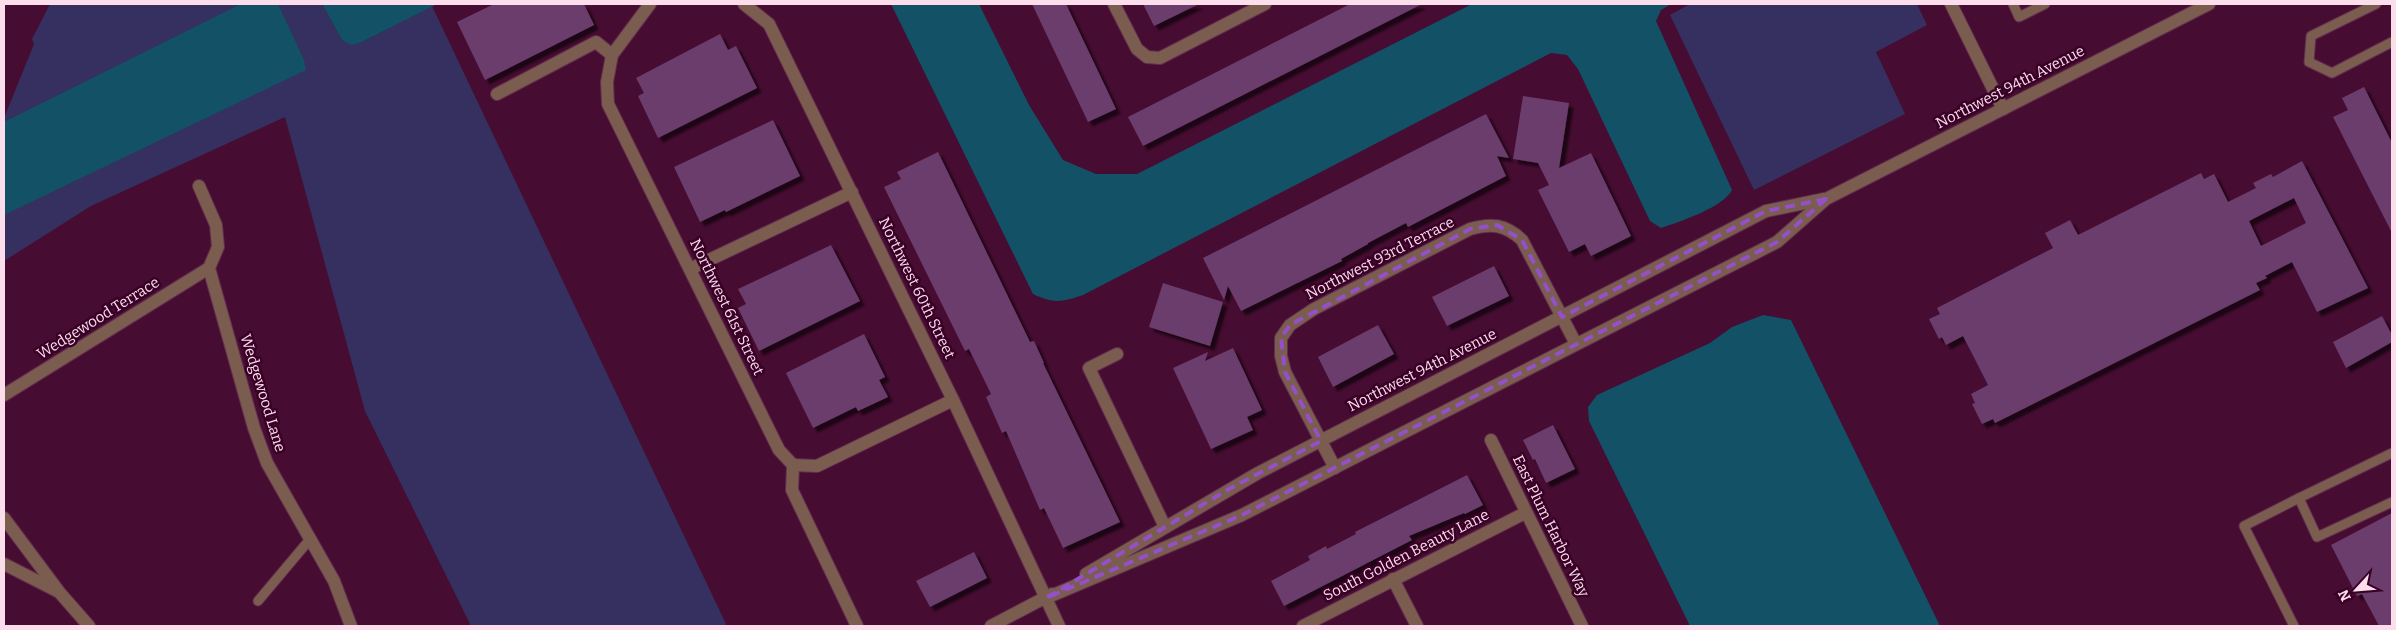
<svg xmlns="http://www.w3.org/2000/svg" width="2396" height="630" viewBox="0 0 2396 630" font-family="Bitter,serif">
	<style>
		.green { fill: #35305f }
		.water { fill: #135167 }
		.building { fill: #6b3c6c; fill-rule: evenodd; filter: url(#shadow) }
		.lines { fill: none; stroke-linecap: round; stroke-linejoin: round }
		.service-casing { stroke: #632d4f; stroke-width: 11 }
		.minor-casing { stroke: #632d4f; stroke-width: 14 }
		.tertiary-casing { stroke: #632d4f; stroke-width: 14 }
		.service { stroke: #7a5d4f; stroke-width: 9 }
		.minor { stroke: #7a5d4f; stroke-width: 12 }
		.tertiary { stroke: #7a5d4f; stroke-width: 12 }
		.marked { fill: none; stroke: #954fc8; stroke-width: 4; stroke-dasharray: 10 6; stroke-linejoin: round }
		.labels { text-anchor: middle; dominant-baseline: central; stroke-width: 5; stroke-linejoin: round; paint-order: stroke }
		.street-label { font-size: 15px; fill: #fbddec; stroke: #3a0127 }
	</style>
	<defs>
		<filter id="shadow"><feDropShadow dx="4.5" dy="4.5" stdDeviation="1" flood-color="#0009"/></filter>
	</defs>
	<rect width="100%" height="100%" fill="#460c31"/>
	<!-- green -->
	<g class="green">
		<path d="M50 4H322L342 40 362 42 432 6 727 626H471L365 411 285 117 91 206 4 261V118L34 44 32 39Z"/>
		<path d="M1690 4H1917L1927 25 1876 52 1905 114 1754 190 1670 15Z"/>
	</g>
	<!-- water -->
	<g class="water">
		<path d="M241 4H278L304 60 306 70 4 215V122Z"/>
		<path d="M322 4H437L362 42 351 45 342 40Z"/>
		<path d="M891 4H979L1029 105 1063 160 1096 174H1137L1472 4H1671L1661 10 1656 21 1732 190C1724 207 1679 222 1661 228L1650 221 1578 69 1567 55 1551 53 1083 295C1062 302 1054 304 1033 294Z"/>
		<path d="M1763 315 1791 320 1940 626H1690L1589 421 1588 407 1597 395 1710 343 1732 327Z"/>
	</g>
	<!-- building -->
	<g class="building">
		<path d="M494 4H584L594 25 485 80 457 22Z"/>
		<path d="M1032 4H1066L1116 109 1088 122Z"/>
		<path d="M1143 4H1199L1154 26Z"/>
		<path d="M1350 4H1422L1143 146 1128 117Z"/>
		<path d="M720 34 728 50 736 46 757 88 658 138 638 96 644 93 636 78Z"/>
		<path d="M2364 87 2392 143V233L2333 117 2348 110 2342 98Z"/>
		<path d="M1523 96 1569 103 1559 168 1591 153 1631 236 1591 256 1585 244 1569 252 1538 190 1549 185 1538 163 1513 159Z"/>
		<path d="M1486 114 1509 158 1497 156 1506 176 1408 227 1406 223 1368 243V244L1341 259 1342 261 1241 311 1228 286 1224 300 1203 258Z"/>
		<path d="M773 120 800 176 726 212 725 210 700 222 674 167Z"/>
		<path d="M938 152 1030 342 1034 341 1044 363H1043L1120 522 1063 548 1044 508 1040 510 1006 431 1002 433 986 397 991 394 969 349 965 351 884 187 901 179 897 172Z"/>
		<path d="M2302 161 2368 288 2317 312 2292 262 2265 276 2267 278 2256 283 2260 290 1995 423 1993 419 1982 424 1972 404 1975 403 1971 394 1988 385 1963 336 1946 345 1942 337 1939 339 1929 319 1940 314 1937 308 2053 248 2045 233 2070 220 2078 235 2201 173 2204 179 2214 174 2228 202 2256 188 2253 183 2271 174 2273 177ZM2294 198 2306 223 2261 246 2249 221Z"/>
		<path d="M831 245 860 301 759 351 738 308 746 304 738 289Z"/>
		<path d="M1494 266 1509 296 1447 326 1432 297Z"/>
		<path d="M1163 283 1223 302 1210 346 1149 327Z"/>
		<path d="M2382 316 2392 335V342L2346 368 2333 342Z"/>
		<path d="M1378 325 1394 354 1333 387 1318 357Z"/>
		<path d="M864 334 885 377 879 380 888 397 858 411 856 407 813 428 786 373Z"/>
		<path d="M1233 348 1262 410 1247 417 1253 430 1211 449 1173 368 1208 352 1205 361Z"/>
		<path d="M1553 425 1575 469 1546 483 1535 459 1533 460 1523 440Z"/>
		<path d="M1467 475 1483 505 1465 514 1464 513 1409 536 1412 540 1284 606 1271 581 1310 560 1308 556 1326 546 1327 549 1356 534 1355 532Z"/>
		<path d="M2392 513V626H2379L2362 594 2357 596 2331 545Z"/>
		<path d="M974 552 987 578 930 607 916 581Z"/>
	</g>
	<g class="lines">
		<defs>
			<g id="service">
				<path d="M2013 4 2019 17 2045 4"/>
				<path d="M2376 4 2311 36 2309 62 2332 73 2392 42"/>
				<path d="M2392 453 2299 498 2317 537 2392 502"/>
				<path d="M258 601 311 538"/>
				<path d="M2294 626 2244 526 2299 498"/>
			</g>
			<g id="minor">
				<path d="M650 4 612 55 607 82 608 104 779 450 793 465 792 490 857 626"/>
				<path d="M744 4 769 24 953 400 1059 626"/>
				<path d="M1114 4 1137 49 1147 57 1160 58 1265 4"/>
				<path d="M1951 4 2003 109"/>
				<path d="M497 94 596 42 612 55"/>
				<path d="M199 186 216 225 218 247 209 268 254 428 267 463 334 581 351 626"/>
				<path d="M690 269 852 192"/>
				<path d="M1117 354 1089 368 1165 527"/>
				<path d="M4 395 209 268"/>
				<path d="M1491 440 1582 626"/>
				<path d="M793 465 817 466 953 400"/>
				<path d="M1335 468 1285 372 1281 356V338L1290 325 1314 309 1470 229C1491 223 1505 224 1522 240L1576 344"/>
				<path d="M4 518 60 593 89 626"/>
				<path d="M4 564 57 591"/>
				<path d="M1393 579 1417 626"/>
				<path d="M1303 626 1525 513"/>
			</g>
			<g id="tertiary">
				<path d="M1086 574 1258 473 1766 211 1824 199"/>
				<path d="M1046 598 1242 515 1777 242 1826 199 2209 4"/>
				<path d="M991 626 1052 594"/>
			</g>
		</defs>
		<!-- service casing -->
		<use href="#service" class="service-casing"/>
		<!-- minor casing -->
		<use href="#minor" class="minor-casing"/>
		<!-- tertiary casing -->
		<use href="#tertiary" class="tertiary-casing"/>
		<!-- service -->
		<use href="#service" class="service"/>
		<!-- minor -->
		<use href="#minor" class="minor"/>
		<!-- tertiary -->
		<use href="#tertiary" class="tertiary"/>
	</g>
	<!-- marked area -->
	<path class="marked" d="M1826 199 1777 242 1242 515 1046 598 1229 489 1321 441 1285 372 1281 338 1290 325 1470 229 1497 225 1522 240 1562 317 1766 211Z"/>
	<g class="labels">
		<!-- street labels -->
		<g class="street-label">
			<text transform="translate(2010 87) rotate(-27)">Northwest 94th Avenue</text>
			<text transform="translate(1380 258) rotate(-27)">Northwest 93rd Terrace</text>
			<text transform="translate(917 288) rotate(64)">Northwest 60th Street</text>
			<text transform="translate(727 307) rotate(64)">Northwest 61st Street</text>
			<text transform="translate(98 318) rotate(-32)">Wedgewood Terrace</text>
			<text transform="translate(1422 370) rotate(-27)">Northwest 94th Avenue</text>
			<text transform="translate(263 393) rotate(73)">Wedgewood Lane</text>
			<text transform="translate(1551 526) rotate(64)">East Plum Harbor Way</text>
			<text transform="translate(1406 555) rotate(-27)">South Golden Beauty Lane</text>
		</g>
	</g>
	<!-- border -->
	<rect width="2396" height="630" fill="none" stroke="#fbddec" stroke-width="10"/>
	<!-- north arrow -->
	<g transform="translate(2356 590) rotate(244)" stroke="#3a0127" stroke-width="4" paint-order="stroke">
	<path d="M0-4L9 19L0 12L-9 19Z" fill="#fbddec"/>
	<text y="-8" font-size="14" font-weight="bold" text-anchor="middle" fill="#fbddec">N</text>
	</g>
</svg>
